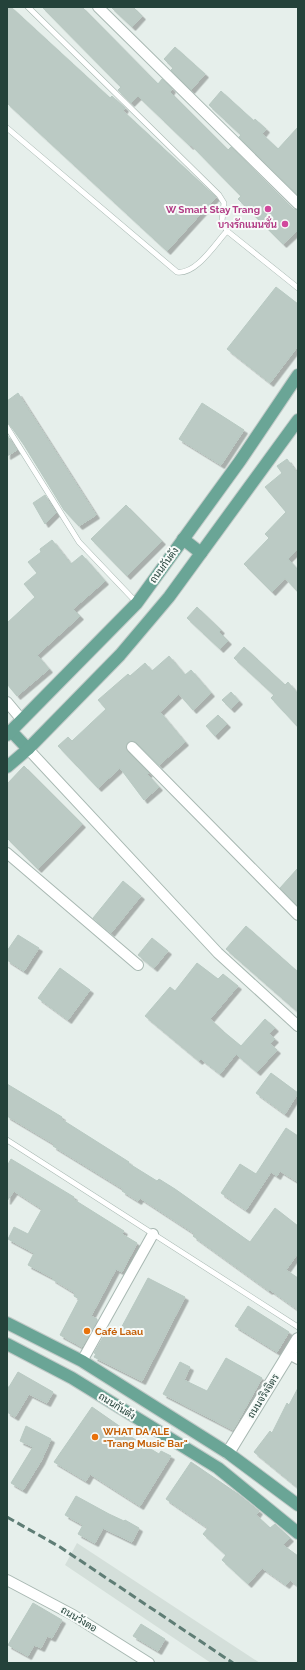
<svg xmlns="http://www.w3.org/2000/svg" width="305" height="1670" viewBox="0 0 305 1670" font-family="Raleway,Sarabun,sans-serif">
	<style>
		.built { fill: #d4dfda }
		.building { fill: #bbcac4; stroke: #b8c9c2; filter: url(#shadow) }
		.lines { fill: none; stroke-linecap: round; stroke-linejoin: round }
		.service-casing { stroke: #a8b8b2; stroke-width: 6 }
		.minor-casing { stroke: #a8b8b2; stroke-width: 12 }
		.tertiary-casing { stroke: #a8b8b2; stroke-width: 14 }
		.primary-casing { stroke: #c2cac8; stroke-width: 14 }
		.service { stroke: #fff; stroke-width: 5 }
		.minor { stroke: #fff; stroke-width: 10 }
		.tertiary { stroke: #fff; stroke-width: 12 }
		.primary { stroke: #6aa596; stroke-width: 12 }
		.rail { stroke: #5f7d75; stroke-width: 3; stroke-dasharray: 8 4; stroke-linecap: butt }
		.hotel-dot { fill: #d1479c; stroke: #f7fbf9; stroke-width: 1.5 }
		.food-dot { fill: #e8710a; stroke: #f7fbf9; stroke-width: 1.5 }
		.labels { text-anchor: middle; dominant-baseline: central; stroke-width: 4; stroke-linejoin: round; paint-order: stroke }
		.hotel-label { font-size: 10px; font-weight: bold; fill: #b23c85; stroke: #f7fbf9; text-anchor: end }
		.street-label { font-size: 10px; fill: #24423a; stroke: #f7fbf9 }
		.food-label { font-size: 10px; font-weight: bold; fill: #c56008; stroke: #f7fbf9; text-anchor: start }
	</style>
	<defs>
		<filter id="shadow"><feDropShadow dx="3.5" dy="3.5" stdDeviation="0" flood-color="#0004"/></filter>
	</defs>
	<rect width="100%" height="100%" fill="#e6efeb"/>
	<!-- built -->
	<path class="built" d="M77 1543 260 1663H211L65 1565Z"/>
	<!-- building -->
	<g class="building">
		<path d="M7 7H11L110 98 112 96 125 108 123 111 216 197 167 251 7 103Z"/>
		<path d="M42 7H82L158 84 162 79 172 89 170 92 228 150 231 147 293 209 298 210V230L283 244 238 199 241 196 191 145 190 146 138 96 131 103 118 90 121 87Z"/>
		<path d="M111 7H133L142 16 132 27Z"/>
		<path d="M175 47 205 74 191 90 171 70 173 68 164 59Z"/>
		<path d="M221 91 254 121 255 119 266 129 262 134 278 149 298 127V195L239 137 241 135 209 105Z"/>
		<path d="M276 287 298 304V346L270 383 227 349Z"/>
		<path d="M18 393 96 515 79 526 64 510 24 445 10 425 7 423V401Z"/>
		<path d="M202 403 244 430 221 465 179 439Z"/>
		<path d="M7 435 17 450 7 456Z"/>
		<path d="M287 459 298 474V549L288 559 298 570V592L285 578 272 592 244 564 269 538 265 534 286 512 265 487 282 473 277 466Z"/>
		<path d="M45 495 56 513 45 524 33 503Z"/>
		<path d="M126 505 162 541 127 576 91 539Z"/>
		<path d="M52 540 71 564 82 555 105 581 73 609 80 616 37 655 49 669 17 696 7 684V623L35 597 24 584 37 573 28 562 41 552 40 549Z"/>
		<path d="M197 607 221 630 219 632 228 641 220 649 187 618Z"/>
		<path d="M244 647 285 685 288 682 298 694V727L271 698 274 695 234 658Z"/>
		<path d="M169 656 185 675 191 670 211 693 193 710 179 694 160 712 185 742 159 765 136 742 131 741 127 743 126 748 127 751 149 773 147 774 159 787 144 800 120 768 98 788 58 746 68 737 72 741 106 709 98 700 128 674 130 676 145 663 152 671Z"/>
		<path d="M231 692 239 701 231 709 222 700Z"/>
		<path d="M218 715 227 724 215 736 206 726Z"/>
		<path d="M24 766 82 824 38 869 7 838V784Z"/>
		<path d="M298 868V906L280 888Z"/>
		<path d="M123 881 141 896 111 933 93 918Z"/>
		<path d="M246 926 298 972V1012L226 949Z"/>
		<path d="M18 935 39 948 24 971 7 960V951Z"/>
		<path d="M152 938 168 951 154 968 138 955Z"/>
		<path d="M197 963 218 979 223 974 238 986 210 1019 224 1032 241 1046 265 1019 275 1028 269 1034 275 1039 270 1044 277 1050 257 1072 236 1054 220 1074 201 1059 199 1061 145 1016 170 987 175 991Z"/>
		<path d="M60 968 90 990 68 1020 38 998Z"/>
		<path d="M271 1073 298 1093 285 1114 256 1093Z"/>
		<path d="M7 1084 62 1117 61 1119 129 1162 128 1163 157 1181 159 1179 175 1189 250 1242 275 1208 298 1226V1253L286 1270 298 1278V1310L270 1290 269 1291 193 1236 195 1234 140 1198 138 1201 122 1191 123 1189 53 1146 54 1144 7 1116Z"/>
		<path d="M286 1128 298 1136V1182L280 1171 277 1176 271 1172 246 1210 221 1193 240 1164 256 1174Z"/>
		<path d="M11 1159 74 1197 73 1199 124 1231 122 1234 137 1243 122 1272 116 1269 107 1286 91 1316 97 1319V1321L82 1347 60 1335 79 1299 74 1296 75 1293 52 1279 53 1278 28 1265 34 1253 8 1239 14 1227 28 1234 42 1209 14 1191 7 1201V1166Z"/>
		<path d="M148 1278 185 1297 142 1381 94 1357 96 1354 94 1353 109 1327 119 1332Z"/>
		<path d="M248 1306 289 1332 277 1352 235 1326Z"/>
		<path d="M226 1358 262 1378 233 1430 163 1394 180 1362 190 1367 184 1380 207 1391Z"/>
		<path d="M18 1372 53 1392 47 1403 29 1394 15 1417 7 1412V1387H9Z"/>
		<path d="M298 1388V1488L254 1452 270 1431 272 1433 287 1403 289 1405Z"/>
		<path d="M92 1407 125 1430 123 1432 159 1454 161 1451 171 1456 140 1506 90 1474 86 1481 54 1462Z"/>
		<path d="M26 1426 51 1439 41 1461 23 1490 11 1483 33 1447 20 1441Z"/>
		<path d="M191 1462 238 1494 259 1511 256 1515 270 1528 275 1524 290 1538 283 1545 298 1556V1586L290 1580 286 1585 262 1568 248 1584 222 1560 226 1555 203 1534 208 1528 166 1499Z"/>
		<path d="M76 1496 109 1514 124 1521 125 1520 139 1528 132 1542 103 1528 95 1543 78 1534 83 1525 65 1515Z"/>
		<path d="M33 1603 62 1620 52 1638 47 1636 41 1648 34 1645 28 1656 8 1645Z"/>
		<path d="M141 1624 165 1639 158 1651 133 1636Z"/>
	</g>
	<g class="lines">
		<defs>
			<g id="service">
				<path d="M28 7 219 195 224 203 222 221 227 231"/>
				<path d="M7 128 177 272C196 275 215 244 227 231L298 288"/>
				<path d="M7 427 79 542 137 603"/>
				<path d="M7 1140 298 1327"/>
			</g>
			<g id="minor">
				<path d="M98 7 298 204"/>
				<path d="M7 702 22 720"/>
				<path d="M132 747 298 915"/>
				<path d="M28 749 218 953 298 1026"/>
				<path d="M7 853 138 965"/>
				<path d="M289 1354 298 1359"/>
				<path d="M82 1361 153 1234"/>
				<path d="M7 1580 73 1615 149 1663"/>
			</g>
			<path id="tertiary" d="M228 1453 298 1339"/>
			<g id="primary">
				<path d="M183 539 201 553"/>
				<path d="M11 731 28 749"/>
				<path d="M7 735 137 603 240 461 298 375"/>
				<path d="M7 767 28 749 120 655 169 597 298 420"/>
				<path d="M7 1323 82 1361 228 1453 298 1505"/>
				<path d="M7 1344 72 1378 218 1468 298 1533"/>
			</g>
		</defs>
		<!-- service casing -->
		<use href="#service" class="service-casing"/>
		<!-- minor casing -->
		<use href="#minor" class="minor-casing"/>
		<!-- tertiary casing -->
		<use href="#tertiary" class="tertiary-casing"/>
		<!-- primary casing -->
		<use href="#primary" class="primary-casing"/>
		<!-- service -->
		<use href="#service" class="service"/>
		<!-- minor -->
		<use href="#minor" class="minor"/>
		<!-- tertiary -->
		<use href="#tertiary" class="tertiary"/>
		<!-- primary -->
		<use href="#primary" class="primary"/>
		<!-- rail -->
		<path class="rail" d="M7 1517 60 1547 233 1663"/>
	</g>
	<!-- markers -->
	<g class="hotel-dot">
		<circle cx="268" cy="209" r="4"/>
		<circle cx="285" cy="224" r="4"/>
	</g>
	<g class="food-dot">
		<circle cx="87" cy="1331" r="4"/>
		<circle cx="95" cy="1437" r="4"/>
	</g>
	<g class="labels">
		<!-- hotel labels -->
		<g class="hotel-label">
			<text x="260" y="209">W Smart Stay Trang</text>
			<text x="277" y="224">บางรักแมนชั่น</text>
		</g>
		<!-- street labels -->
		<g class="street-label">
			<text transform="translate(164 565) rotate(-54)">ถนนกันตัง</text>
			<text transform="translate(263 1396) rotate(-58)">ถนนจริงจิตร</text>
			<text transform="translate(117 1406) rotate(32)">ถนนกันตัง</text>
			<text transform="translate(79 1619) rotate(31)">ถนนวังตอ</text>
		</g>
		<!-- food labels -->
		<g class="food-label">
			<text x="95" y="1331">Café Laau</text>
			<text x="103" y="1431">WHAT DA ALE<tspan x="103" dy="12">"Trang Music Bar"</tspan></text>
		</g>
	</g>
	<!-- border -->
	<rect width="305" height="1670" fill="none" stroke="#24423a" stroke-width="16"/>
</svg>
